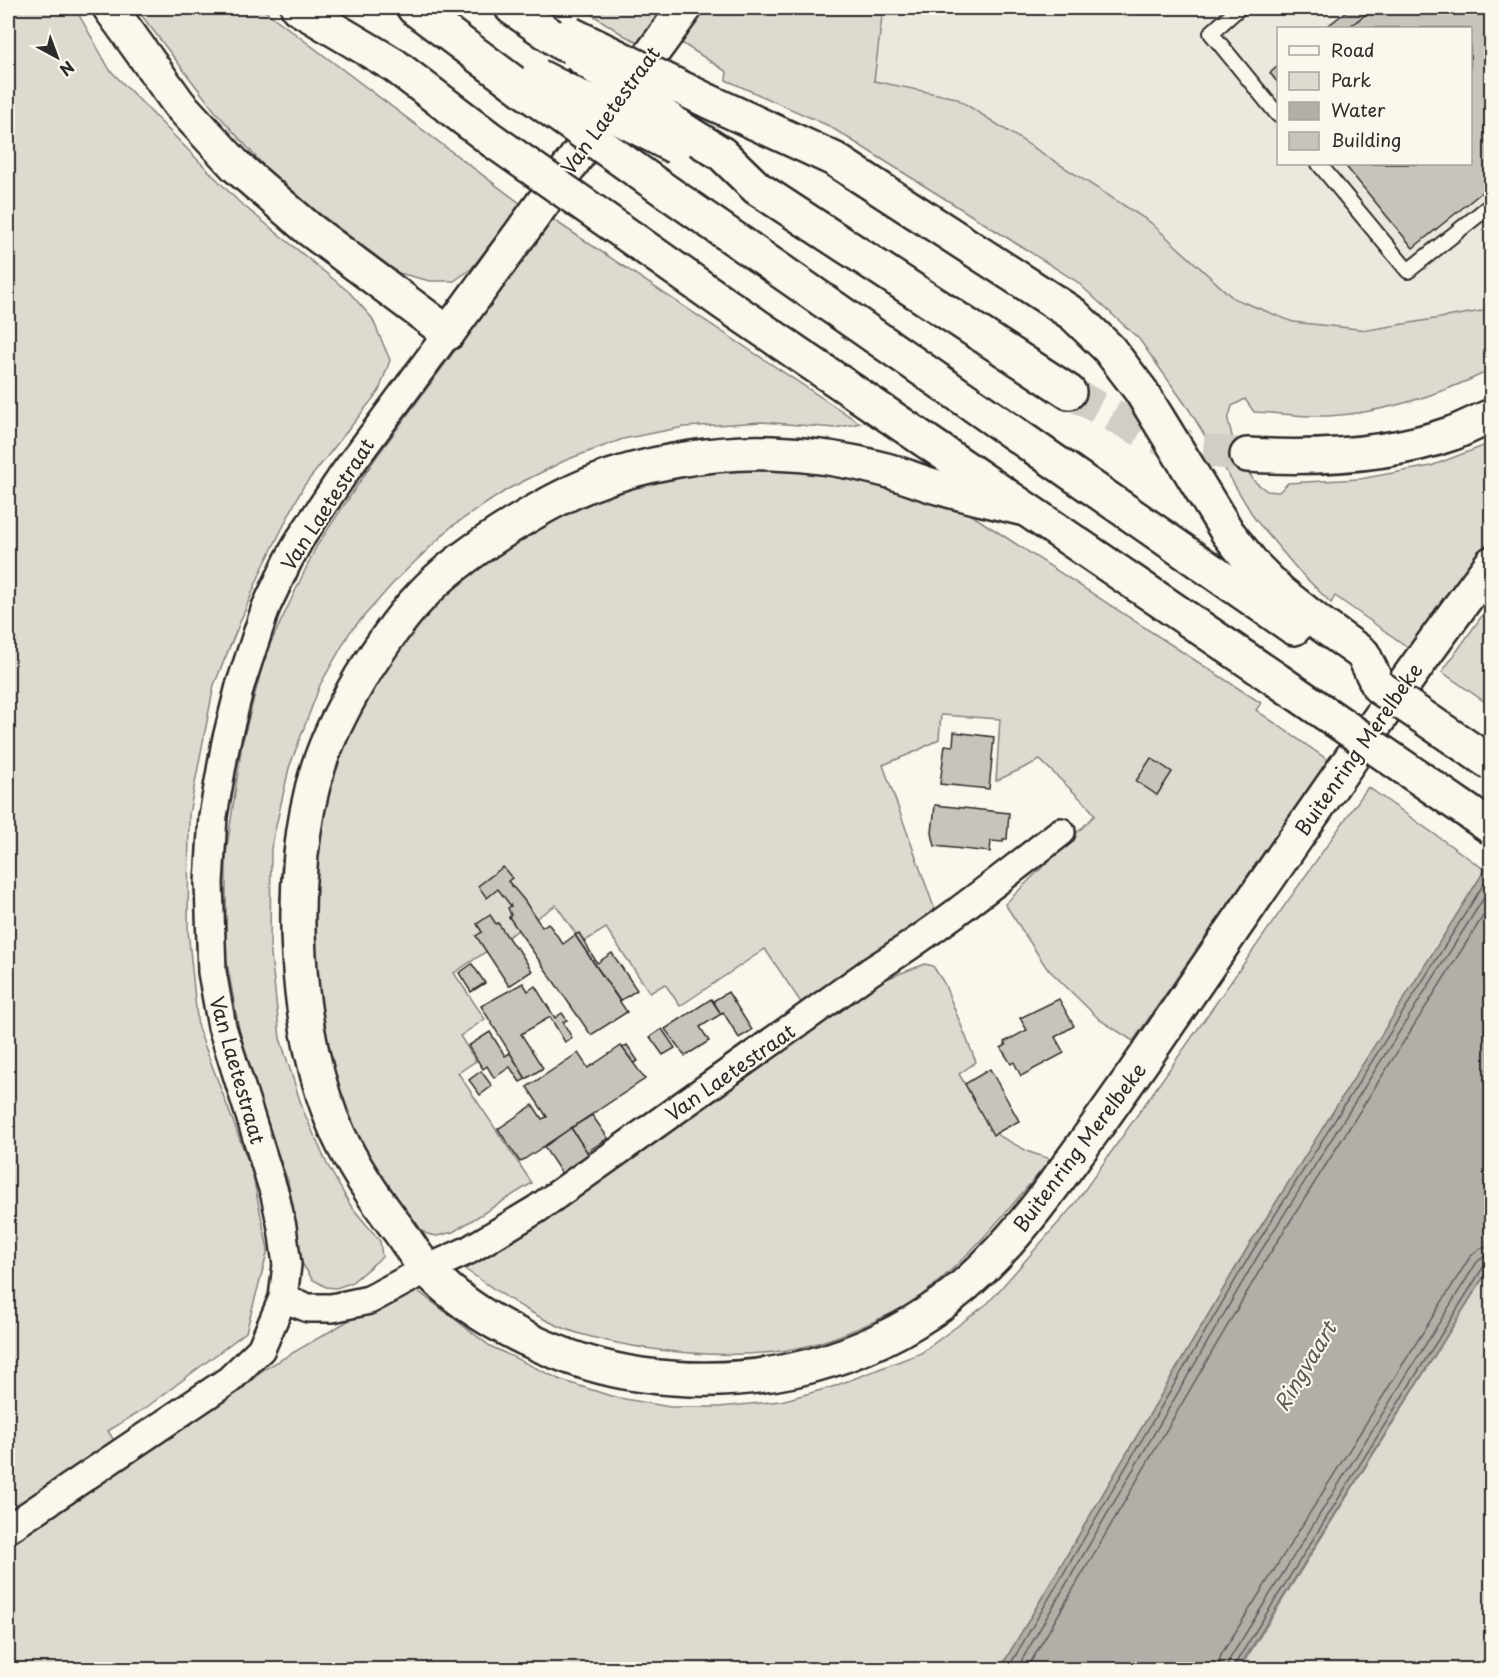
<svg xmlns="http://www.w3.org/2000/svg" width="1499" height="1677" viewBox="0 0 1499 1677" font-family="'Playpen Sans',sans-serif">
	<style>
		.built { fill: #ebe8de; fill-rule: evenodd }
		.green { fill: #dddad0; stroke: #84827e; stroke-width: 1.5 }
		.water { fill: #b1afa7; stroke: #7b7a75; stroke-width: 1.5 }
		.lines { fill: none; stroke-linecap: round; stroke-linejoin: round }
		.shore { stroke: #61605d; stroke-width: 1.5 }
		.building { fill: #c7c4bc; stroke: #2b2b2b; stroke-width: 1.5 }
		.highway-tunnel { stroke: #d1cec5; stroke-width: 33; stroke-dasharray: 33 16; stroke-linecap: butt }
		.lane-casing { stroke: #2b2b2b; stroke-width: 18 }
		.street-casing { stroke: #2b2b2b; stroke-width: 32 }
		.secondary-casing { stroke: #2b2b2b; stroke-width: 38 }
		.highway-casing { stroke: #2b2b2b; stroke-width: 38 }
		.lane { stroke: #fbf7ec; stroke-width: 14 }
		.street { stroke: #fbf7ec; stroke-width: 27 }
		.secondary { stroke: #fbf7ec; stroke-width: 33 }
		.highway { stroke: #fbf7ec; stroke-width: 33 }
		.highway-bridge-casing { stroke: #2b2b2b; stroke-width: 38; stroke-linecap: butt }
		.highway-bridge { stroke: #fbf7ec; stroke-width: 33 }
		.labels { text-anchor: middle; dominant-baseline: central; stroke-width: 4.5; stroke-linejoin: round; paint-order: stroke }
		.street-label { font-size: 20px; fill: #2b2b2b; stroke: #fbf7ec }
		.water-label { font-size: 21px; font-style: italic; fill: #5a5956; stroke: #fbf7ec }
	</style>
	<rect width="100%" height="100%" fill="#fbf7ec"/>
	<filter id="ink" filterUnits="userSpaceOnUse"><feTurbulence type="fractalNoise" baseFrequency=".0167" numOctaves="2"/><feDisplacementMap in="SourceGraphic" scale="12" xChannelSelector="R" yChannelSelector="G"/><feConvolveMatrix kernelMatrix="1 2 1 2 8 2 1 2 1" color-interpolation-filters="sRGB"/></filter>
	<g filter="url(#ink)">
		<!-- built -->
		<path class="built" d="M883 8H1491V304L1482 311 1368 330 1293 322 1233 298 1150 222 874 81ZM1278 28H1470V164H1278Z"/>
		<!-- green -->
		<g class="green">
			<path d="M8 8H75L110 70 238 201 349 292 372 318 390 360 379 391 303 487 262 569 214 685 189 814 188 930 198 1028 252 1172 268 1250 246 1332 147 1407 108 1431 127 1461 241 1390 263 1370 410 1285 490 1346 561 1380 614 1397 670 1407H719L781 1401 832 1387 921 1353 988 1303 1074 1205 1368 787 1485 870 1248 1247 1000 1669 8 1670Z"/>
			<path d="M136 8H261L521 204 471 269 454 281H430L399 273 280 184 214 110Z"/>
			<path d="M582 8H670L643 44 625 36Z"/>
			<path d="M705 8H883L874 81 956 98 1150 222 1233 298 1293 322 1368 330 1482 311 1491 304V370C1441 394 1385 413 1328 416 1304 417 1278 413 1254 412L1245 399 1232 406 1228 420 1236 452 1254 481 1267 491 1279 492 1288 483 1360 479 1431 466 1491 443V538L1409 648 1335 596 1331 603 1298 570 1255 519 1190 411 1139 339 1076 281 829 126 726 80 727 72 677 40Z"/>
			<path d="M552 219 860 423 835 428 762 422 684 427 623 439 566 460 508 489 452 526 396 580 350 632 320 685 289 768 271 848 270 945 280 1038 303 1110 327 1164 351 1206 380 1241 382 1257 351 1283 336 1288 326 1287 312 1279 300 1260 297 1230 288 1181 260 1106 239 1029 226 957V854L242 744 265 655 316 547 377 456Z"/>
			<path d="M735 464 838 471 926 495 973 516 1261 703 1256 710 1328 760 1133 1041 1100 1020 1046 967 1005 904 1095 815 1087 805 1040 760 996 781 1000 719 941 715 939 739 917 751 883 765 937 916 806 1010 765 949 680 1006 665 984 650 993 606 928 582 943 556 905 454 973 485 1019 460 1036 476 1061 458 1073 532 1183 453 1232 437 1236 427 1234 421 1230 386 1184 361 1146 337 1086 323 1028 314 963V856L331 775 355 716 393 657 436 602 483 560 534 524 629 484Z"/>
			<path d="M1491 603V706L1442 672Z"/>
			<path d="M925 964 933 966 944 983 976 1062 959 1074 994 1133 1029 1152 1051 1159C1008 1210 966 1263 912 1303 901 1310 887 1315 875 1321 855 1330 833 1339 811 1345 744 1363 644 1353 577 1333 536 1320 499 1292 463 1268L539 1219 875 983Z"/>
			<path d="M1491 1265 1492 1650 1485 1669 1239 1670Z"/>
		</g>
		<!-- water -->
		<path class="water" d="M1491 860V1265L1238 1669H1000L1248 1247Z"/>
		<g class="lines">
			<!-- shore -->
			<g class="shore">
				<path d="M1007 1670 1253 1250 1492 871"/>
				<path d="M1016 1670 1259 1254 1492 885"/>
				<path d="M1026 1670 1267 1258 1492 902"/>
				<path d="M1217 1670 1221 1655 1470 1257 1479 1249 1492 1246"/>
				<path d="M1226 1670 1229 1660 1477 1262 1483 1257 1492 1255"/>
				<path d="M1234 1670 1235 1664 1484 1266 1492 1263"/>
			</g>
		</g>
		<!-- building -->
		<g class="building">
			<path d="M1351 8H1374L1348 28H1325Z"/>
			<path d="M1374 8H1492V184L1413 248 1344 164H1470V28H1348Z"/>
			<path d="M1278 66V83L1270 73Z"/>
			<path d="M954 732 994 737 989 789 940 784 945 745 953 746Z"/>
			<path d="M1151 758 1172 772 1157 795 1136 781Z"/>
			<path d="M935 805 1009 813 1007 839H1003V842L991 841 990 852 935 846 932 833Z"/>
			<path d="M503 867 512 878 508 881 524 900 542 927 548 923 563 944 575 935 627 1012 591 1035 509 917 511 915 508 908 511 906 498 889 487 898 478 886Z"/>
			<path d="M490 915 496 924 498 923 515 948 517 947 532 971 509 986 476 936 482 932 477 924Z"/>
			<path d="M579 933 597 963 612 953 637 990 620 1001 575 935Z"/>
			<path d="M472 964 485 983 471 992 459 973Z"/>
			<path d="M523 983 528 991 535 986 555 1018 562 1013 567 1020 563 1022 572 1038 565 1042 550 1017 521 1034 543 1068 526 1079 481 1006Z"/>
			<path d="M728 992 752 1030 739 1038 723 1012 721 1014 713 1001Z"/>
			<path d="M711 999 721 1014 700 1027 709 1041 685 1056 665 1029Z"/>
			<path d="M1059 999 1074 1026 1055 1037 1064 1053 1021 1076 1014 1062 1011 1064 1001 1048 1006 1045 1004 1042 1027 1030 1020 1018Z"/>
			<path d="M662 1029 675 1048 663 1055 650 1037Z"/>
			<path d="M490 1032 505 1056 510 1053 526 1079 520 1082 510 1067 494 1078 487 1066 483 1069 468 1046Z"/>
			<path d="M627 1045 638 1061 634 1063 622 1048Z"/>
			<path d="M621 1046 645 1079 520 1162 498 1129 533 1105 542 1119 547 1117 527 1087 578 1053 588 1068Z"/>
			<path d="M990 1069 1019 1121 993 1135 965 1084Z"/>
			<path d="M481 1071 492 1086 480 1095 469 1080Z"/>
			<path d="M592 1115 608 1138 587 1152 571 1128Z"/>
			<path d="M571 1128 589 1155 562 1174 544 1147Z"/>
		</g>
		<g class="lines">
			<!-- highway-tunnel -->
			<path class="highway-tunnel" d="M1069 392 1152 436 1201 450 1247 455"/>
			<defs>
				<g id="lane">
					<path d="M1239 8 1211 33 1278 115"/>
					<path d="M1319 164 1408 271 1492 204"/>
				</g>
				<g id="street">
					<path d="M283 1298 308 1308H332L369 1300 427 1269 469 1250 537 1209 871 971C938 929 999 880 1061 832"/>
					<path d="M8 1529 229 1380 261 1349 283 1298 287 1265 282 1227 275 1195 222 1027 212 972 209 883 213 816 226 742 240 686 266 607 288 561 300 539 345 472 448 333"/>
				</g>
				<path id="secondary" d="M448 333 685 8"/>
				<g id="highway">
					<path d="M110 8 179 104 236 166 309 229 448 333"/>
					<path d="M298 8 394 65 492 140"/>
					<path d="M414 8 526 92"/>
					<path d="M512 8 563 44"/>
					<path d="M708 101 834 159 1073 314 1109 349 1141 391 1228 533 1255 567 1280 592 1318 622 1363 654 1379 687"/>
					<path d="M685 131 722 154 757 188 1069 392"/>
					<path d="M650 180 1294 628"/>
					<path d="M616 227 725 304 1277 680"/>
					<path d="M1247 455C1315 459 1388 456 1453 433 1466 428 1479 421 1492 416"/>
					<path d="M1025 509C997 502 968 496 941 488 922 483 904 475 886 470 849 460 810 454 772 453 714 451 642 463 588 485 557 498 528 515 500 533 472 551 443 572 421 596 398 620 379 649 361 677 344 706 328 736 318 768 285 872 293 1036 339 1136 355 1170 378 1203 401 1233 409 1245 417 1258 426 1268 475 1323 570 1365 642 1375 745 1389 845 1369 931 1311 994 1269 1042 1202 1086 1141 1117 1098 1147 1055 1177 1011 1280 861 1383 709 1492 563"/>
				</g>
			</defs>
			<!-- lane casing -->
			<use href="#lane" class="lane-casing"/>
			<!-- street casing -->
			<use href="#street" class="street-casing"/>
			<!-- secondary casing -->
			<use href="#secondary" class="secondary-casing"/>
			<!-- highway casing -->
			<use href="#highway" class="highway-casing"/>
			<!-- lane -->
			<use href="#lane" class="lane"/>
			<!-- street -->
			<use href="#street" class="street"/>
			<!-- secondary -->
			<use href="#secondary" class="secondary"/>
			<!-- highway -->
			<use href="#highway" class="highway"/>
			<defs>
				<g id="highway-bridge">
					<path d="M571 34 708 101"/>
					<path d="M577 54 685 131"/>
					<path d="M538 76 675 147"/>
					<path d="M526 92 650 180"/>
					<path d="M492 140 616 227"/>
					<path d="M1277 680 1492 828"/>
					<path d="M1379 687 1492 764"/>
				</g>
			</defs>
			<!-- highway-bridge casing -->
			<use href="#highway-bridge" class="highway-bridge-casing"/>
			<!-- highway-bridge -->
			<use href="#highway-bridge" class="highway-bridge"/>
		</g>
	</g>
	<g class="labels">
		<!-- street labels -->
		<g class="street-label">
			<text transform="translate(610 110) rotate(-54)">Van Laetestraat</text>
			<text transform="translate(327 504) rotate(-57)">Van Laetestraat</text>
			<text transform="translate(1358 749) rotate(-55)">Buitenring Merelbeke</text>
			<text transform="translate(238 1070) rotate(74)">Van Laetestraat</text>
			<text transform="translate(730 1072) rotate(-35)">Van Laetestraat</text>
			<text transform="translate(1079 1147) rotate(-53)">Buitenring Merelbeke</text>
		</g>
		<!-- water labels -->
		<g class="water-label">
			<text transform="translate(1304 1366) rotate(-59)">Ringvaart</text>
		</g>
	</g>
	<!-- margin -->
	<rect width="1499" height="1677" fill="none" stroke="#fbf7ec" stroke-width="30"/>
	<rect x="15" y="15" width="1469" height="1647" fill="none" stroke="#2b2b2b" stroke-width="2" filter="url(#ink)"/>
	<!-- legend -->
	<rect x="1277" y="27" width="195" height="138" fill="#fbf7ec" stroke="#a8a59f" stroke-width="1.5"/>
	<rect x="1289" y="46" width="30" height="9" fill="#fbf7ec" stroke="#a8a59f" stroke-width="1.5"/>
	<text x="1331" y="57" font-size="18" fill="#2b2b2b">Road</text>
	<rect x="1289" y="72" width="30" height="18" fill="#dddad0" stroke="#a8a59f" stroke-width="1.5"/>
	<text x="1331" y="87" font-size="18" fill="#2b2b2b">Park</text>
	<rect x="1289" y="102" width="30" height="18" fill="#b1afa7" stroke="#a8a59f" stroke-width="1.5"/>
	<text x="1331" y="117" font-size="18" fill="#2b2b2b">Water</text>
	<rect x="1289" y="132" width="30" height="18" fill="#c7c4bc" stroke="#a8a59f" stroke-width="1.5"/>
	<text x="1331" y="147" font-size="18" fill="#2b2b2b">Building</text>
	<!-- north arrow -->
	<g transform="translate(57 57) rotate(139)" stroke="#fbf7ec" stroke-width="4.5" paint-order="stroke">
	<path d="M0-4.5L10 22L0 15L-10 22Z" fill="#2b2b2b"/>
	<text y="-9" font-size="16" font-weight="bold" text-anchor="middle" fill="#2b2b2b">N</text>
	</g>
</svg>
